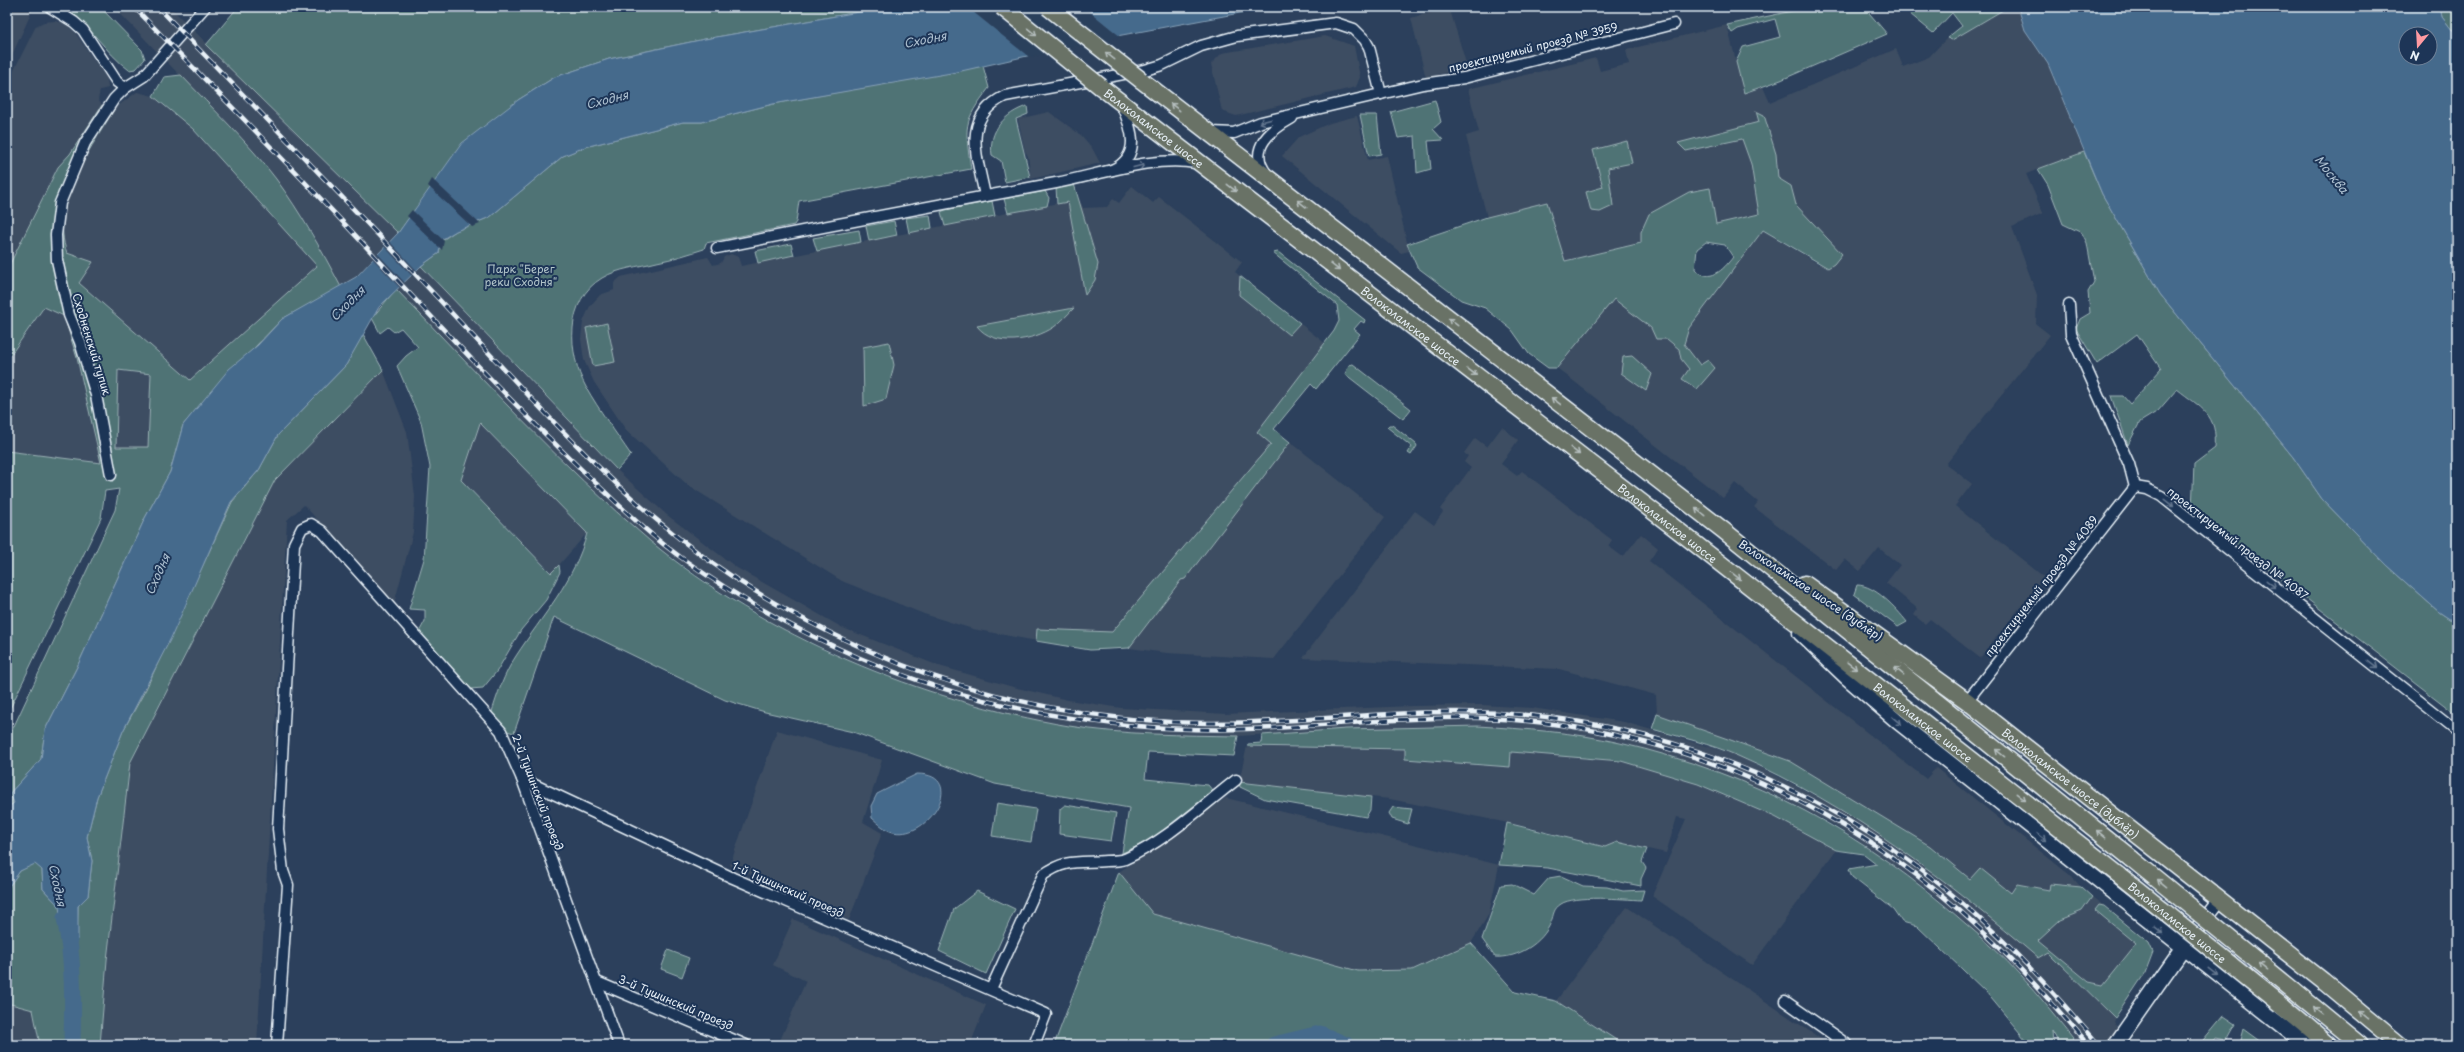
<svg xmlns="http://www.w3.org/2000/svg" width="2464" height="1052" viewBox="0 0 2464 1052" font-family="'Playpen Sans',sans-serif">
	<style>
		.built { fill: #3e4d62 }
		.green { fill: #4f7375; stroke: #9cb2b6; fill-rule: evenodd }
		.water { fill: #456a8c; stroke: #86a0b7; fill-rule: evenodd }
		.pier { fill: #2c405c }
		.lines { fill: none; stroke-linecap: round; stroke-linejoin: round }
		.river { stroke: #456a8c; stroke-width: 17 }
		.street-casing { stroke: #e8f1f8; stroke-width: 13 }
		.secondary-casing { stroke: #e8f1f8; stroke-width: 17 }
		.primary-casing { stroke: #e8f1f8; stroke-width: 19 }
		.street { stroke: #1d3557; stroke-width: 10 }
		.secondary { stroke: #1d3557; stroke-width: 14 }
		.primary { stroke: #697266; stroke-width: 16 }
		.rail-casing { stroke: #e8f1f8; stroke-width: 4.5 }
		.rail { stroke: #1d3557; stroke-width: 3; stroke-dasharray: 9; stroke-linecap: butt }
		.primary-bridge-casing { stroke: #e8f1f8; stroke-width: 19; stroke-linecap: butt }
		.primary-bridge { stroke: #697266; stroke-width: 16 }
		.oneway { stroke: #b5bebe }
		.oneway2 { stroke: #64778f }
		.labels { text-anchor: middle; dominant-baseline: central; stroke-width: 4; stroke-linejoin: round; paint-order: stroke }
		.street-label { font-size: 11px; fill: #e8f1f8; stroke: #1d3557 }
		.park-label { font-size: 11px; fill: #b2c5ca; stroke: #1d3557 }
		.water-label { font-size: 12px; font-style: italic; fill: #afc2d2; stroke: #1d3557 }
	</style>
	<rect width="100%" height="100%" fill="#2c405c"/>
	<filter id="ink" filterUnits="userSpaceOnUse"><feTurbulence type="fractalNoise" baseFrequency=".025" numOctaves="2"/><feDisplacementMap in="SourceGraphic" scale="8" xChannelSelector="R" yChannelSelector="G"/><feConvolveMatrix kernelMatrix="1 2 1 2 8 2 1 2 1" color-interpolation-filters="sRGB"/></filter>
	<g filter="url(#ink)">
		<!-- built -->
		<g class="built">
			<path d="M7 7H32L33 9 7 66Z"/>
			<path d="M114 7H170L398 233 356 277 341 287 310 229 276 179 248 146Z"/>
			<path d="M1449 7 1469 73 1459 76 1457 70 1426 78 1411 18Z"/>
			<path d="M2008 7H2018L2025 30 2048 64 2084 152 2026 174 2043 213 2012 227 2037 295 2036 324 2050 335 1946 464 1972 484 1955 506 2044 577 1980 658 1930 619 1925 624 1914 615 1918 609 1886 583 1900 565 1879 548 1860 571 1845 559 1836 570 1754 507 1758 502 1735 483 1723 498 1557 368 1628 282 1689 328 1763 230 1820 265 1796 205 1565 261 1547 202 1487 217 1466 136 1479 132 1468 89 1596 58 1600 71 1629 64 1626 50 1727 25 1744 93 1763 87 1770 103 1896 49 1903 67 1929 57 1947 38 1952 40Z"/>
			<path d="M55 21 64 23 74 31 107 79 108 88 100 90 98 100 102 105 70 154 58 167 7 270V84L36 26 44 22Z"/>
			<path d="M1325 36 1354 46 1360 77 1356 87 1236 116 1222 111 1211 64 1222 53Z"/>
			<path d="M137 92 153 96 193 129 318 266 190 380 79 283 63 240 64 216 73 183 86 156 115 108Z"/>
			<path d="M1049 112 1082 136 1092 148 1100 163 1031 179 1028 156 1025 151 1018 119Z"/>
			<path d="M1357 116 1368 160 1387 156 1409 251 1401 253 1282 156 1299 137 1330 123Z"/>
			<path d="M1132 186 1153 203 1159 197 1242 262 1235 272 1336 352 1274 429 1385 517 1274 659 1167 653 1129 648 1090 650 1026 639 973 629 924 614 842 581 689 486 626 430 594 382 584 360 581 339 583 322 590 306 600 295 614 290V283L621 277 708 257 713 265 721 263 724 257 731 254 738 257 741 266 1079 199 1083 208 1107 207 1113 199 1119 203Z"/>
			<path d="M421 266 617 470 667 515 737 568 843 628 939 666 1013 687 1068 700 1121 708 1226 714 1413 706 1482 705 1532 708 1624 722 1737 755 1840 809 1892 842 1991 917 2048 951 2115 1018 2113 1022 2133 1045H2080L2019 973 1934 895 1876 853 1832 824 1777 796 1680 759 1619 742 1549 731 1478 726 1346 729 1238 736 1156 735 1072 727 1000 713 925 690 851 661 781 628 715 588 652 543 590 488 533 433 396 289Z"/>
			<path d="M44 306 64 316 77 358 101 463 7 451V360Z"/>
			<path d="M118 370 151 374 148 447H116Z"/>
			<path d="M383 370 407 432 415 496 413 532 394 604 304 505 287 520 257 1045H100L107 960 130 763 275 480Z"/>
			<path d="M480 423 587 533 552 573 461 480Z"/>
			<path d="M1502 427 1518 440 1501 464 1517 476 1522 471 1612 540 1608 546 1623 557 1641 534 1658 548 1649 561 1926 779 1936 768 2071 876 2081 887 2050 884 2049 890 2017 884 2011 893 1970 879 1930 846 1790 761 1657 714 1656 695 1559 669 1303 658 1415 511 1434 525 1443 512 1440 509 1471 468 1464 462 1468 456 1464 453 1475 438 1487 447Z"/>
			<path d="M777 730 882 760 863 822 882 833 849 920 730 865Z"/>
			<path d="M1247 746 1406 749V759L1510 767 1511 752 1621 761 1698 784 1775 817 1836 850 1752 965 1652 896 1686 819 1677 817 1666 853 1617 842 1605 847 1528 827 1390 799 1239 782Z"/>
			<path d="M1226 798 1499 865 1489 914 1471 943 1412 970 1358 971 1153 914 1119 872Z"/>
			<path d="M2092 897 2104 906 2099 905 2095 910 2137 944 2103 985 2089 982 2038 940 2060 920 2082 911Z"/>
			<path d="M1627 907 1713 966 1830 1045H1624L1556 1001Z"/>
			<path d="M793 919 986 1005 970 1045H778L806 981 773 965Z"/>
			<path d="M7 1003 33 1009 40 1045H7Z"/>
		</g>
		<!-- green -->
		<g class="green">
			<path d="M65 7H100L142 50 145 59 136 69 129 70C105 52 89 24 65 7Z"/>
			<path d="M238 7H887L705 39 609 59 555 77 518 100 414 211 398 233 206 45Z"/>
			<path d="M1811 7H1864L1887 34 1781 80 1744 93 1736 62 1743 47 1780 37 1775 19 1738 29 1732 33 1727 25Z"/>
			<path d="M1910 7H2008L1952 40 1947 38 1962 26 1952 13 1933 33 1910 14Z"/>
			<path d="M2440 7H2457V30H2452L2442 17Z"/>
			<path d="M983 66 989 88C962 123 965 127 971 169L799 201 796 222 794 225 706 243 704 249C688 254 673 259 657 262 638 267 619 268 602 278 565 300 567 353 586 387 599 410 616 433 631 455L617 470 421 266 439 253 441 241 456 231 490 217 563 156 585 147 683 122H702L773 104Z"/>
			<path d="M181 75C213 109 248 142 276 179 301 213 321 249 341 287L282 319 205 399 183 425 170 472 145 518 77 667 45 730 41 759 10 793 14 803 7 808V741L115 510 119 489 105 491 101 518 7 715V451L101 463 77 358 64 316 44 307 7 360V270L58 167 70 154 102 105 115 108C91 149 49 203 67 253L93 262 79 283 190 380 317 266 193 129 153 96 164 77ZM118 370 151 374 148 447H116Z"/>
			<path d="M1435 100 1441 122 1433 129 1443 140 1428 141 1431 169 1417 173 1415 136 1398 138 1391 112Z"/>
			<path d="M1027 106 1028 114 1016 119 1030 177 1005 182 1001 161 992 155C988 131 1005 113 1027 106Z"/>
			<path d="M1756 111 1764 115 1776 154 1778 178 1791 186 1796 205 1842 254 1834 264 1828 268 1763 230 1689 328 1684 344 1700 365 1708 360 1715 368 1697 389 1682 379 1689 369 1681 359 1679 349 1667 339H1656L1651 328 1614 299 1557 368H1548L1529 354 1512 330 1485 308 1461 300 1417 267 1407 244 1487 217 1547 202 1565 261 1641 243V232L1649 214 1689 192 1710 188 1716 224 1759 214 1751 164 1742 139 1686 151 1678 143 1759 122ZM1706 242 1725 245 1733 257C1723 270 1710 284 1695 269L1697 249Z"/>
			<path d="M1360 115H1377L1381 154 1369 156Z"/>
			<path d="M1627 141 1632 163 1608 168 1613 206 1600 212 1591 211 1586 192 1603 187 1593 150Z"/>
			<path d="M2084 152 2102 194 2160 294 2293 457 2322 499 2386 565 2439 612 2457 624V715L2192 510 2194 464 2215 448C2218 414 2201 408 2177 389L2158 411 2140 422 2128 445 2111 396H2123L2130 404 2161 369 2137 334 2097 364 2076 329 2080 319 2090 313 2088 292 2094 282 2087 243 2082 233 2063 224 2048 185 2038 169Z"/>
			<path d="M1074 184 1098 264 1095 280 1085 295 1068 202 1057 204 1056 187Z"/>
			<path d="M1045 191 1049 198 1047 206 1008 213 1004 199Z"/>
			<path d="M992 201 995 216 945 226 941 212 945 210Z"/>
			<path d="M930 215 932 228 909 233 906 218Z"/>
			<path d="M894 221 897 235 869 241 866 226Z"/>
			<path d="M859 230 861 242 817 251 813 238Z"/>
			<path d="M791 244 794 255 758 263 755 251Z"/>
			<path d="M1278 252 1365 320 1364 323 1361 321 1354 329 1360 334 1316 389 1311 384 1274 429 1290 442 1185 579 1181 580 1129 648 1090 650 1036 641 1037 629 1112 632 1271 444 1257 432 1334 331 1339 321 1337 305 1273 253Z"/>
			<path d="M1240 276 1300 323 1289 335 1239 295Z"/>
			<path d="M396 289C479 375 559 464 650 541 766 637 922 701 1069 726 1124 735 1182 735 1238 736L1234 756 1148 752 1145 779 1208 785 1213 791 1149 841 1122 853 1129 808 995 784 853 732 765 712 725 700 554 617 514 733 504 730 491 715C497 695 504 674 516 656 542 616 575 580 587 533L480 423 461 480 551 573 559 565 560 572 546 600 521 630 497 671 483 688 470 689 419 632 425 621V610L409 609 424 559 430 467 421 422 397 366 406 356 418 347 401 328 394 332 388 327 380 333 372 318Z"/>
			<path d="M1074 308C1068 314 1061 322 1054 327 1033 341 994 348 977 326Z"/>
			<path d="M607 323 615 362 593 366 586 328Z"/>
			<path d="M363 334 383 370 275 480 130 763 107 960 100 1045H40L33 1010 7 1003V889L20 871 35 863 42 870 43 889 59 906 77 939 78 906 88 896 92 861 87 837 97 797 123 731 146 689 232 502 259 470 278 435 346 365Z"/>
			<path d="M889 342 894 365 886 399 864 406 863 347Z"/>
			<path d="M1632 356 1652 374 1646 391 1621 373 1623 357Z"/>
			<path d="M1353 364 1411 409 1403 419 1345 374 1349 365Z"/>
			<path d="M1389 425H1392L1416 444 1417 446 1411 455 1408 453 1412 447 1387 427Z"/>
			<path d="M1857 585C1875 585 1896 608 1907 622L1898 627 1854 594Z"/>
			<path d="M1657 714 1790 761 1930 846 1970 879 1980 868 2011 893 2017 884 2049 890 2050 884 2081 887 2092 897 2082 911 2060 920 2038 940 2089 982 2103 985 2136 944 2095 910 2099 905 2104 906 2149 943 2153 952 2145 973 2115 1018 2048 952 2038 958C1946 879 1850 805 1738 756 1711 744 1680 737 1652 729Z"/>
			<path d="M1478 726C1525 729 1574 732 1620 743 1754 774 1864 833 1966 924 1985 940 2004 957 2020 975 2039 995 2056 1017 2074 1039L2071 1045H2060L2052 1031 2053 1045H2030L1986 992 1917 926 1902 922 1893 909 1852 877 1849 869 1877 864 1864 854 1836 850 1775 817 1698 784 1621 761 1511 752 1510 767 1405 759V749L1247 746 1248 744 1261 743 1262 735 1346 729Z"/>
			<path d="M1239 782 1371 797 1370 810 1366 817 1265 799 1240 787Z"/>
			<path d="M997 803 1036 809 1031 842 992 836Z"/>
			<path d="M1065 805 1116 813 1111 841 1059 834 1060 809Z"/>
			<path d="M1393 807 1412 809 1408 824 1392 819 1389 813Z"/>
			<path d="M1507 823 1605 847 1617 842 1647 849 1642 862 1646 868 1641 879V886L1548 868 1499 865Z"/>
			<path d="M1119 872 1153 914 1358 971 1412 970 1471 943 1515 992 1556 1001 1624 1045H1054Z"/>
			<path d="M1561 876 1583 886 1607 887 1623 891 1644 890 1641 900C1624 899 1574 895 1561 904 1553 909 1554 914 1551 922 1543 943 1517 959 1495 957L1482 939 1501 885 1512 884 1534 895 1549 878Z"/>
			<path d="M977 891 1015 909 986 974 939 951 954 909Z"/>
			<path d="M668 950 689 958 682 977 661 969Z"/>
			<path d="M2223 1016 2235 1024 2226 1040 2216 1038 2211 1045H2199Z"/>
			<path d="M2244 1029 2266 1045H2243L2241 1040Z"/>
		</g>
		<!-- water -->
		<g class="water">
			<path d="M887 7H1272L1106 38 957 72 773 104 702 122H683L585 147 563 156 490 217 456 231 441 240 439 253 421 266 379 307 346 365 278 435 259 470 231 502 171 638 123 731 97 797 87 837 92 861 88 896 78 906V939L63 941 59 906 43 889 42 870 35 864 20 871 7 889V808L14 803 10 793 41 759 45 730 77 667 145 518 170 472 183 425 229 369 258 345 282 319 356 277 398 233 462 143 518 100 555 77 609 59 705 39Z"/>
			<path d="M2018 7H2440L2442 17 2452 30H2457V624L2439 612 2386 565 2322 499 2293 457 2160 294 2102 194 2048 64 2025 30ZM2406 34H2430V58H2406Z"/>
			<path d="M917 774C969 774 929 841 893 832 885 830 878 823 872 818L871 806 877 794Z"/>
		</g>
		<!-- pier -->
		<g class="pier">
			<path d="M967 7H1084L1121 37 1029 57Z"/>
			<path d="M432 179 480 224 472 227 428 186Z"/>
			<path d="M412 210 444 241 442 250 407 216Z"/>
			<path d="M388 240 418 272 413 277 383 245Z"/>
			<path d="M377 253 405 283 400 288 372 258Z"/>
		</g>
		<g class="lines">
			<!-- river -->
			<g class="river">
				<path d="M65 918C74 960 73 1002 72 1045"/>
				<path d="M1274 1045 1320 1034 1346 1045"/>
			</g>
			<defs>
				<g id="street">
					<path d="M50 7 74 22 83 30 117 82 125 88"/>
					<path d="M1211 132 1234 133 1261 122 1423 84 1464 78 1674 24"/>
					<path d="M1112 170C1142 156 1132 129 1122 106"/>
					<path d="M1266 173C1247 148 1272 129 1292 118"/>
					<path d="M985 196C978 158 960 118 1005 96L1145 70 1162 65 1201 46 1237 36 1336 23 1354 29 1365 40 1369 47 1381 94"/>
					<path d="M717 248C830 225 943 204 1056 183 1099 175 1153 155 1196 163"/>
					<path d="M2069 305 2071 334 2129 464 2135 487"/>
					<path d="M111 475 96 395 80 342 69 315 57 260 56 235 60 203 85 143 114 99 125 88 144 76 205 7"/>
					<path d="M2135 487 2147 489 2161 496 2457 731"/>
					<path d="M1967 701 2135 487"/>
					<path d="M522 779 733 878 1046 1014 1034 1045"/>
					<path d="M597 982 746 1045"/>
					<path d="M991 989 1043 875C1066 858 1080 863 1106 861 1112 861 1119 861 1125 859 1166 841 1201 807 1236 780"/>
					<path d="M1785 1001 1848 1045"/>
					<path d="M277 1045 288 885 283 871 278 829 294 544 302 528 311 524 322 531 501 731 522 779 619 1045"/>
				</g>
				<g id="secondary">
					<path d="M1800 633 1846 677 1898 722 2307 1045"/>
					<path d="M2115 1045 2183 948 2215 906"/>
				</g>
				<g id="primary">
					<path d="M1141 80 1723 530 2132 859"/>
					<path id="s1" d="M1101 87 1684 535 2119 875"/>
					<path id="s2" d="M1805 584 1967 701 2323 981 2400 1045"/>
					<path d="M2293 990 2360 1045"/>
					<path d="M2281 1005 2328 1045"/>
				</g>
			</defs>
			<!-- street casing -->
			<use href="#street" class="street-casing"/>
			<!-- secondary casing -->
			<use href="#secondary" class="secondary-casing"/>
			<!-- primary casing -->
			<use href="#primary" class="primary-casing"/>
			<!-- street -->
			<use href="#street" class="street"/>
			<!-- secondary -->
			<use href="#secondary" class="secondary"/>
			<!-- primary -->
			<use href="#primary" class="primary"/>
			<defs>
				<g id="rail">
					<path d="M134 7C213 88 293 168 370 251 439 325 508 399 581 469 615 501 648 535 686 561 740 599 799 632 860 658 981 710 1115 733 1247 729 1325 727 1403 716 1481 718 1657 724 1827 794 1959 910 2006 951 2048 997 2088 1045"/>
					<path d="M158 7C244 96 331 184 416 275 493 356 567 442 652 516 725 579 811 628 900 664 997 702 1103 722 1207 723 1288 724 1370 712 1451 712 1639 710 1820 780 1962 903 2012 946 2056 995 2099 1045"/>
				</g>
			</defs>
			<!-- rail casing -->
			<use href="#rail" class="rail-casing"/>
			<!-- rail -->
			<use href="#rail" class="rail"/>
			<defs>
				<g id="primary-bridge">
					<path d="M1002 7 1101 87"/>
					<path d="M1048 7 1141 80"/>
					<path d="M2132 859 2293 990"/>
					<path id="s3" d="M2119 875 2281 1005"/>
				</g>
			</defs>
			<!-- primary-bridge casing -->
			<use href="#primary-bridge" class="primary-bridge-casing"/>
			<!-- primary-bridge -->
			<use href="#primary-bridge" class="primary-bridge"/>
		</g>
		<!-- one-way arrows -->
		<defs><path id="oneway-shaft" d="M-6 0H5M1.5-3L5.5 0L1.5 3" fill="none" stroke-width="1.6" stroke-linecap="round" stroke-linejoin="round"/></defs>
		<g class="oneway">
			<use href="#oneway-shaft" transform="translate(1032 32) rotate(39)"/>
			<use href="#oneway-shaft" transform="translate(1110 56) rotate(-142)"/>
			<use href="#oneway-shaft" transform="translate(1175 107) rotate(-142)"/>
			<use href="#oneway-shaft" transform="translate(1232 188) rotate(38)"/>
			<use href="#oneway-shaft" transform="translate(1302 204) rotate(-142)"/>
			<use href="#oneway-shaft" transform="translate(1335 267) rotate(38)"/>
			<use href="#oneway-shaft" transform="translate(1453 322) rotate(-142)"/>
			<use href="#oneway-shaft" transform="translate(1472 372) rotate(37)"/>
			<use href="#oneway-shaft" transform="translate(1556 401) rotate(-143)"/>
			<use href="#oneway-shaft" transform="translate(1575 451) rotate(38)"/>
			<use href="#oneway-shaft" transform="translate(1700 512) rotate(-142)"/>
			<use href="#oneway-shaft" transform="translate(1736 576) rotate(38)"/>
			<use href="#oneway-shaft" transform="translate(1852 666) rotate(38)"/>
			<use href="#oneway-shaft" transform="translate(1899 671) rotate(-141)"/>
			<use href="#oneway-shaft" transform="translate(2000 753) rotate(-141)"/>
			<use href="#oneway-shaft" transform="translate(2021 797) rotate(38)"/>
			<use href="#oneway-shaft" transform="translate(2101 834) rotate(-141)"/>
			<use href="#oneway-shaft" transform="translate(2162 883) rotate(-141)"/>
			<use href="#oneway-shaft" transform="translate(2263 966) rotate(-141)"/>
			<use href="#oneway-shaft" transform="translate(2319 1011) rotate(-141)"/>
			<use href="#oneway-shaft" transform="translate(2364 1015) rotate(-140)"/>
		</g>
		<g class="oneway2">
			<use href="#oneway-shaft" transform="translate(1265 121) rotate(165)"/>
			<use href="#oneway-shaft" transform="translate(1139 166) rotate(-15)"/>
			<use href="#oneway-shaft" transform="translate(2169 503) rotate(38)"/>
			<use href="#oneway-shaft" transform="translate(2271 584) rotate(38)"/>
			<use href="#oneway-shaft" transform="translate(2373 664) rotate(38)"/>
			<use href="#oneway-shaft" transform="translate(1897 721) rotate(40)"/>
			<use href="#oneway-shaft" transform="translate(2042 837) rotate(38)"/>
			<use href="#oneway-shaft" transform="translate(2159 930) rotate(38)"/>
			<use href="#oneway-shaft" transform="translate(2214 972) rotate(38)"/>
		</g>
	</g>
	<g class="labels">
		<!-- street labels -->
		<g class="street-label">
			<text transform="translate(1533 47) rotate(-14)">проектируемый проезд № 3959</text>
			<text stroke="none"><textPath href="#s1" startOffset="67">Волоколамское шоссе</textPath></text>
			<text stroke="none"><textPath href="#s1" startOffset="391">Волоколамское шоссе</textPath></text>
			<text transform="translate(92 344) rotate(73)">Сходненский тупик</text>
			<text stroke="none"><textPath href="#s1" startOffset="715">Волоколамское шоссе</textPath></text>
			<text transform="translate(2238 543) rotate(38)">проектируемый проезд № 4087</text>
			<text transform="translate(2041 586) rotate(-52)">проектируемый проезд № 4089</text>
			<text transform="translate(1811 590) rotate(34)">Волоколамское шоссе (дублёр)</text>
			<text stroke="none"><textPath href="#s1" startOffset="1039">Волоколамское шоссе</textPath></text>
			<text stroke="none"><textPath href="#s2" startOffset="332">Волоколамское шоссе (дублёр)</textPath></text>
			<text transform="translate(538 792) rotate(69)">2-й Тушинский проезд</text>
			<text transform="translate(788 889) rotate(24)">1-й Тушинский проезд</text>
			<text stroke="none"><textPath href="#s3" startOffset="75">Волоколамское шоссе</textPath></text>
			<text transform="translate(676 1002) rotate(23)">3-й Тушинский проезд</text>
		</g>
		<!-- park labels -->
		<g class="park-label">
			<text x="521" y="268">Парк "Берег<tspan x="521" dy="13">реки Сходня"</tspan></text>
		</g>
		<!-- water labels -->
		<g class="water-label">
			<text transform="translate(925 39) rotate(-11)">Сходня</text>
			<text transform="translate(607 99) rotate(-14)">Сходня</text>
			<text transform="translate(2332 174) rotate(51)">Москва</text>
			<text transform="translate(347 303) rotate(-45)">Сходня</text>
			<text transform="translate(157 574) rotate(-66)">Сходня</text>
			<text transform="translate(58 885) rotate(78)">Сходня</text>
		</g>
	</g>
	<!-- margin -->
	<rect width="2464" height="1052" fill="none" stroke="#1d3557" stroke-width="24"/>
	<rect x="12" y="12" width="2440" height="1028" fill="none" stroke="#e8f1f8" stroke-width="1.5" filter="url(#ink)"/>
	<!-- north arrow -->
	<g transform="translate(2418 46) rotate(198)"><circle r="19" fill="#1d3557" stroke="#6e8097"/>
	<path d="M0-3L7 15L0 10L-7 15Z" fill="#ff9aa2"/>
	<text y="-6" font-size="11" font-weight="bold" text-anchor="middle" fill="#e8f1f8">N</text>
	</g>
</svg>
